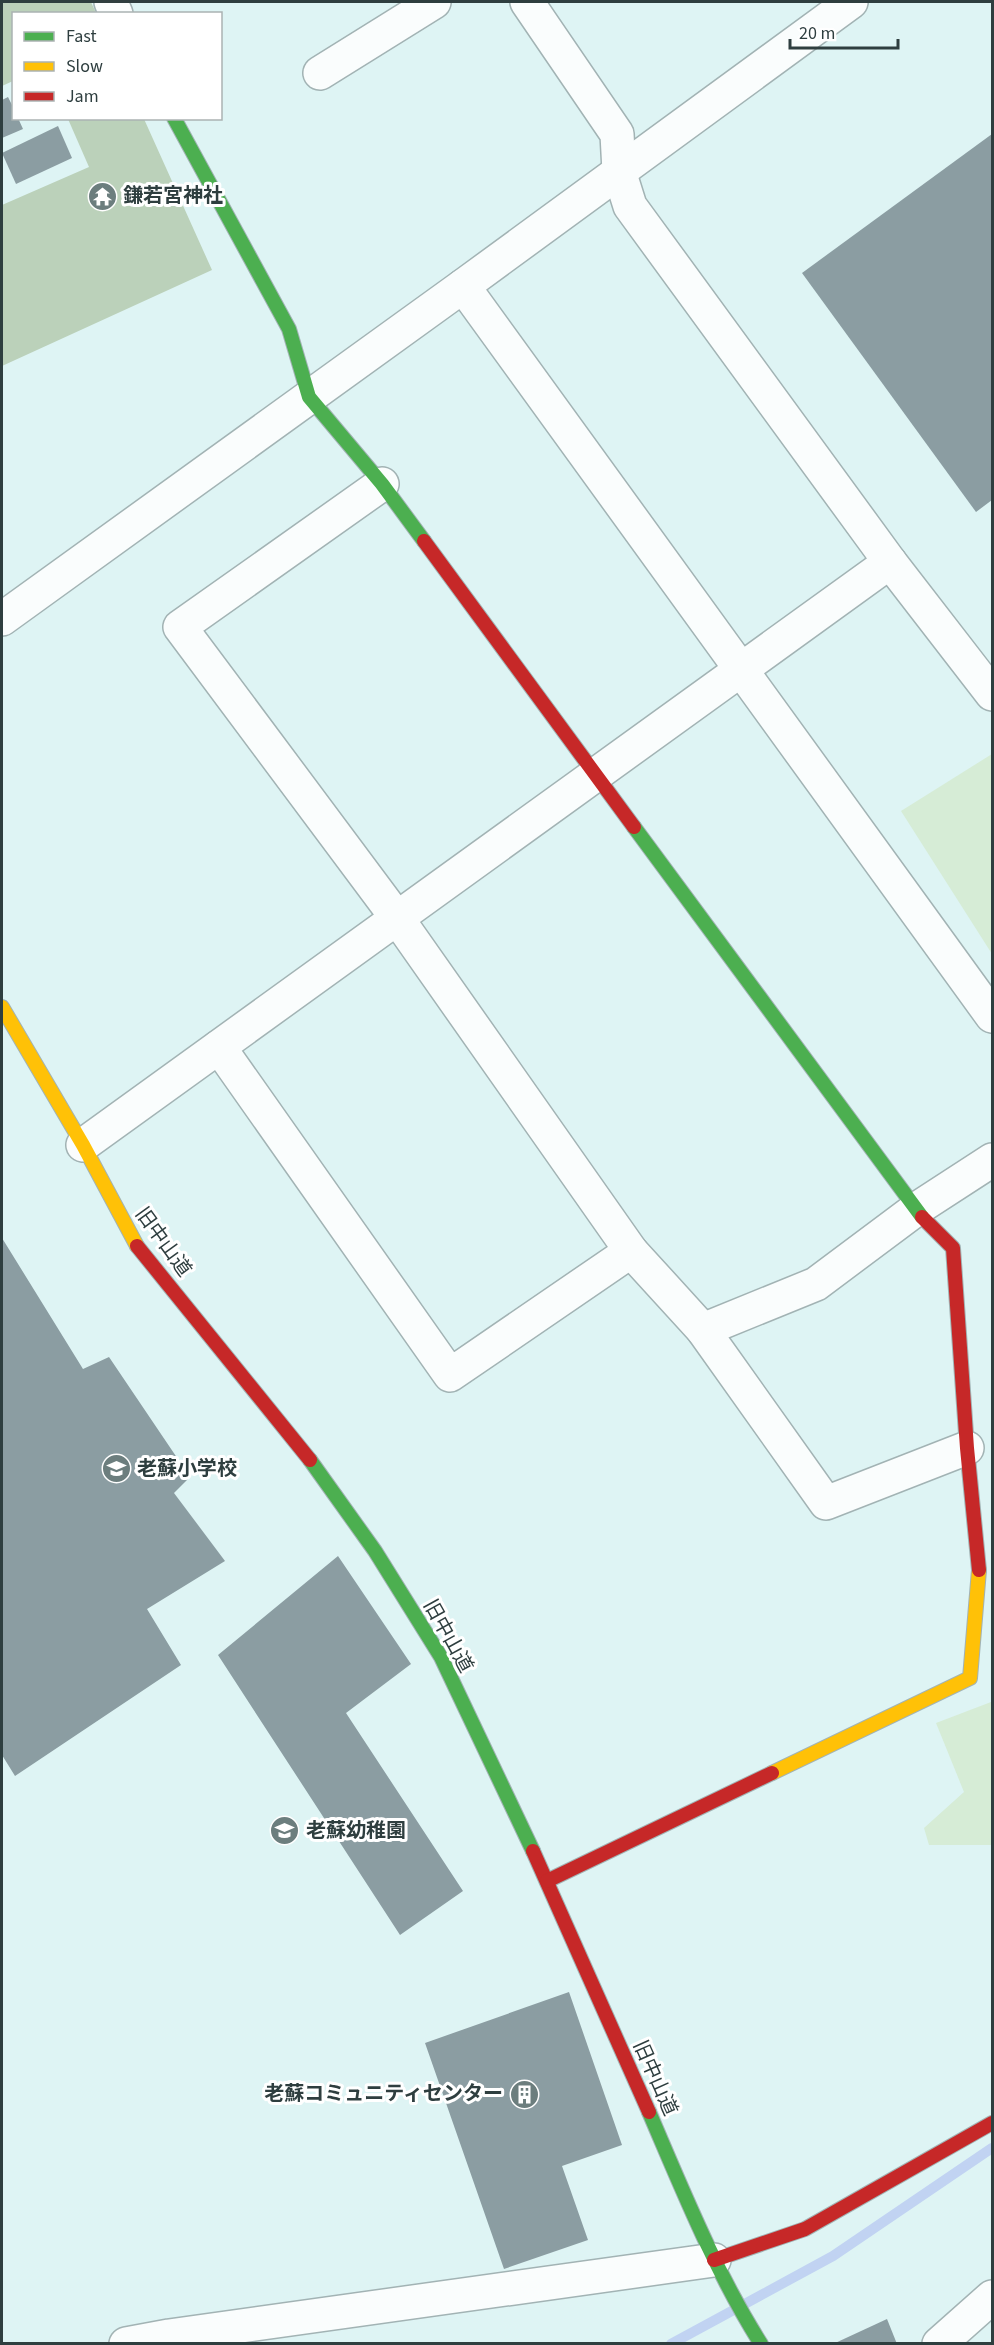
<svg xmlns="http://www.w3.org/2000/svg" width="994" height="2345" viewBox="0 0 994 2345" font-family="'Source Sans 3','Noto Sans JP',sans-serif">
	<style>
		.green { fill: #d6ecd6 }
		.forest { fill: #bbd1ba }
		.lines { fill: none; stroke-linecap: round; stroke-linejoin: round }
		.stream { stroke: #c1d3f2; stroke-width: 10 }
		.building { fill: #8b9da2 }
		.street-casing { stroke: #a2b3b4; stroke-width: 36 }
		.fast-casing { stroke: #a2b3b4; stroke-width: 16 }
		.slow-casing { stroke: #a2b3b4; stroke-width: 16 }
		.jam-casing { stroke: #a2b3b4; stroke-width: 16 }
		.street { stroke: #fafdfd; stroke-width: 33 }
		.fast { stroke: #4caf50; stroke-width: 14 }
		.slow { stroke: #ffc107; stroke-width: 14 }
		.jam { stroke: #c62828; stroke-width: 14 }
		.labels { text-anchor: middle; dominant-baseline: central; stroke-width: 6; stroke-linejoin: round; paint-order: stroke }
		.poi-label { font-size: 20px; font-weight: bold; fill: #2e3e3f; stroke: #fff; text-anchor: start }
		.street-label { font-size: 20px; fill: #2e3e3f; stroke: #fff }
	</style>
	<rect width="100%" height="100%" fill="#def4f4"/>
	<!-- green -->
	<g class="green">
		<path d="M992 754V954L901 811Z"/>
		<path d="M991 1702 992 1719V1845H929L924 1828 964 1792 936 1723Z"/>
	</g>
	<!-- forest -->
	<g class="forest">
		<path d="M2 2H91L96 13 14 14 13 81 2 86Z"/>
		<path d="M68 119H144L212 270 2 366V205L89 167Z"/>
	</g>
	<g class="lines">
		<!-- stream -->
		<path class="stream" d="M671 2344 833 2256 992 2148"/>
	</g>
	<!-- building -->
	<g class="building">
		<path d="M8 97 14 109V118H18L23 129 2 138V100Z"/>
		<path d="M58 126 72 158 16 184 2 153Z"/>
		<path d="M992 134V500L976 512 802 273Z"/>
		<path d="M2 1238 83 1369 109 1357 190 1477 174 1493 225 1561 147 1609 181 1665 15 1776 2 1755Z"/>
		<path d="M338 1556 411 1664 346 1713 463 1891 400 1935 218 1655Z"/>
		<path d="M569 1992 622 2145 562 2166 588 2240 504 2269 425 2043Z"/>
		<path d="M887 2319 897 2344H833Z"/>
	</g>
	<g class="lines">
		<defs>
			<g id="street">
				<path d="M111 2 116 14"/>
				<path d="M527 2 617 134 619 171 630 206 890 562 992 694"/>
				<path d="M320 73 434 2"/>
				<path d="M463 286 992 1016"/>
				<path d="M382 484 180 627 397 918 631 1251 703 1330 826 1503 967 1448"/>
				<path d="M2 619 463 286 851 2"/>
				<path d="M219 1047 450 1375 631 1251"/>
				<path d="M83 1145 890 562"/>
				<path d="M703 1330 816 1284 915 1210 992 1160"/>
				<path d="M126 2344 169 2336 714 2260"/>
				<path d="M939 2344 992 2297"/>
			</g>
			<g id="fast">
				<path d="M174 118 289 329 309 397 382 484 424 541"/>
				<path d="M634 827 922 1217"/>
				<path d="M310 1460 375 1551 441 1657 533 1851"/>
				<path d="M649 2112C683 2191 715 2271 761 2344"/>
			</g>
			<g id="slow">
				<path d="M2 1007 83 1145 137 1246"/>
				<path d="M772 1773 970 1678 979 1570"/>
			</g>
			<g id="jam">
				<path d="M424 541 634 827"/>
				<path d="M922 1217 953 1248 967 1448 979 1570"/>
				<path d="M137 1246 310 1460"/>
				<path d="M533 1851 649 2112"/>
				<path d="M547 1881 772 1773"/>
				<path d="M714 2260 805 2229 992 2123"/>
			</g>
		</defs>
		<!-- street casing -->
		<use href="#street" class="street-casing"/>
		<!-- fast casing -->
		<use href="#fast" class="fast-casing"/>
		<!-- slow casing -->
		<use href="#slow" class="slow-casing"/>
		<!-- jam casing -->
		<use href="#jam" class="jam-casing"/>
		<!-- street -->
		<use href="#street" class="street"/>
		<!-- fast -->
		<use href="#fast" class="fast"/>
		<!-- slow -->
		<use href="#slow" class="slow"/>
		<!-- jam -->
		<use href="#jam" class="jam"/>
	</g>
	<!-- icons -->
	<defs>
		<symbol id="temple-disc" viewBox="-11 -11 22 22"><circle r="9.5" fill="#6c7e7e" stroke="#fff"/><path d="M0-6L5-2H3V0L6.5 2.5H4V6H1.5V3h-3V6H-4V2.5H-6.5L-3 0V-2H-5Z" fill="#fff"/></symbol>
		<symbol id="school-disc" viewBox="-11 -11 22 22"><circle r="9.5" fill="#6c7e7e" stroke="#fff"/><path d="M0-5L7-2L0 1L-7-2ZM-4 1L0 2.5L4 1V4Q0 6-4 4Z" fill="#fff"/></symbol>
		<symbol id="building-disc" viewBox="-11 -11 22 22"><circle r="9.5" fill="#6c7e7e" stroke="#fff"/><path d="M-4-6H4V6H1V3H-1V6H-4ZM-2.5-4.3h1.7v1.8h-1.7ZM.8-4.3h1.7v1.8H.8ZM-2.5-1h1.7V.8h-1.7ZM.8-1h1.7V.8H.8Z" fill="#fff"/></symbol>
	</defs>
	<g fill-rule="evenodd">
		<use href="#temple-disc" x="86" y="180" width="33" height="33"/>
		<use href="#school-disc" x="100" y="1452" width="33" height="33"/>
		<use href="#school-disc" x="268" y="1814" width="33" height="33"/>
		<use href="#building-disc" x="508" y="2078" width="33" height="33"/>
	</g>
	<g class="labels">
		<!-- poi labels -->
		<g class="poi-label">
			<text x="123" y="196">鎌若宮神社</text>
			<text x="137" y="1469">老蘇小学校</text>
			<text x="306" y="1831">老蘇幼稚園</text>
			<text x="503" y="2094" text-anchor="end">老蘇コミュニティセンター</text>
		</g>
		<!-- street labels -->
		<g class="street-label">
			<text transform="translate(163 1242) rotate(54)">旧中山道</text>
			<text transform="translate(448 1636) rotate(61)">旧中山道</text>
			<text transform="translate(655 2078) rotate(66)">旧中山道</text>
		</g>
	</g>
	<!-- border -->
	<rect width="994" height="2345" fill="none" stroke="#2e3e3f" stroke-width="6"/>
	<!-- legend -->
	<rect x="12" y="12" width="210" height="108" fill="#ffffff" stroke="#abb2b2" stroke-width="1.5"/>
	<rect x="24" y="32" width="30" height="9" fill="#4caf50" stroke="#abb2b2" stroke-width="1.5"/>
	<text x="66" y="42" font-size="18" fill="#2e3e3f">Fast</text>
	<rect x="24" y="62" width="30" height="9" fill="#ffc107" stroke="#abb2b2" stroke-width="1.5"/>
	<text x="66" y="72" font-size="18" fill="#2e3e3f">Slow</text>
	<rect x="24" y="92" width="30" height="9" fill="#c62828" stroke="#abb2b2" stroke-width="1.5"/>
	<text x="66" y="102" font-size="18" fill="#2e3e3f">Jam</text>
	<!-- scale -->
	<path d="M790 39v9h108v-9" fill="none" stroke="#2e3e3f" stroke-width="3"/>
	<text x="799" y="39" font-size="18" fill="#2e3e3f" stroke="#ffffff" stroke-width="4.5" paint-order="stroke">20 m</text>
</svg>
